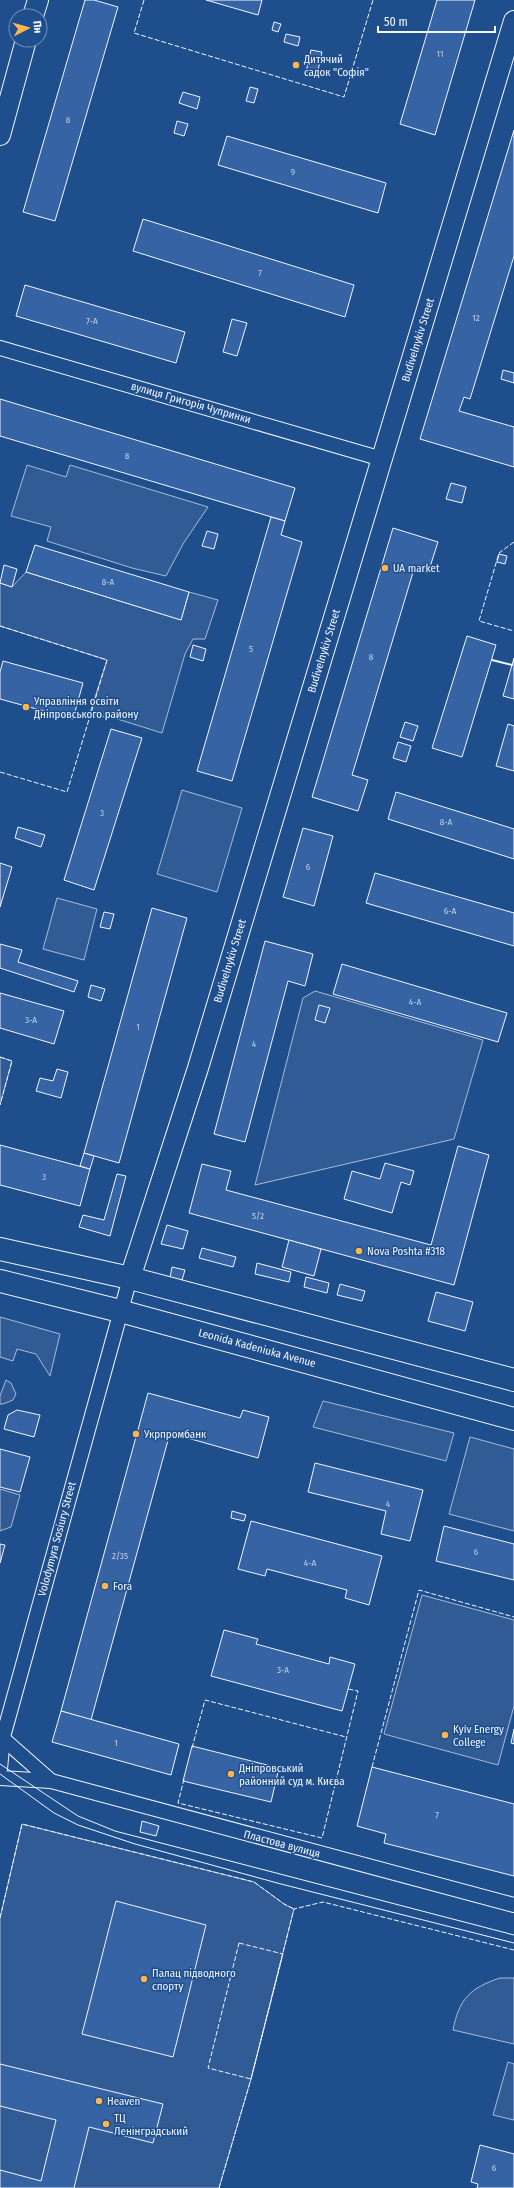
<svg xmlns="http://www.w3.org/2000/svg" width="514" height="2188" viewBox="0 0 514 2188" font-family="'Fira Sans Condensed',sans-serif">
	<style>
		.green { fill: #305b95; stroke: #a8bbd7 }
		.building { fill: #3563a3; stroke: #f2f6ff }
		.lines { fill: none; stroke-linecap: round; stroke-linejoin: round }
		.street-casing { stroke: #f2f6ff; stroke-width: 16 }
		.secondary-casing { stroke: #f2f6ff; stroke-width: 22 }
		.highway-casing { stroke: #f2f6ff; stroke-width: 24 }
		.street { stroke: #1f4e8c; stroke-width: 14 }
		.secondary { stroke: #1f4e8c; stroke-width: 20 }
		.highway { stroke: #1f4e8c; stroke-width: 22 }
		.tram { stroke: #f2f6ff; stroke-width: 1 }
		.fence { stroke: #f2f6ff; stroke-width: 1; stroke-dasharray: 5 2; stroke-linecap: butt }
		.wall { stroke: #f2f6ff; stroke-width: 2 }
		.poi-dot { fill: #ffb74d; stroke: #1f4e8c; stroke-width: 1.5 }
		.labels { text-anchor: middle; dominant-baseline: central; stroke-width: 3; stroke-linejoin: round; paint-order: stroke }
		.number-label { font-size: 9px; fill: #c3d1e8 }
		.poi-label { font-size: 11px; fill: #f2f6ff; stroke: #1f4e8c; text-anchor: start }
		.street-label { font-size: 11px; fill: #f2f6ff; stroke: #1f4e8c }
	</style>
	<rect width="100%" height="100%" fill="#1f4e8c"/>
	<!-- green -->
	<g class="green">
		<path d="M27 465 66 477 70 465 208 507 183 544 166 576 132 568 47 541 51 527 11 516Z"/>
		<path d="M26 572 181 620 189 592 218 600 205 639H193L185 654 162 733 111 717 89 716 107 660 0 626V583L12 587Z"/>
		<path d="M182 790 242 808 217 892 157 874Z"/>
		<path d="M57 898 97 909 84 960 43 949Z"/>
		<path d="M315 991 483 1040 454 1139 255 1185 303 998Z"/>
		<path d="M0 1057 12 1061 0 1105Z"/>
		<path d="M0 1317 60 1334 50 1376 36 1354 17 1349 13 1361 0 1357Z"/>
		<path d="M6 1380 11 1383 16 1394 13 1400 3 1404H0V1396Z"/>
		<path d="M323 1401 454 1433 446 1461 313 1427Z"/>
		<path d="M470 1437 514 1449V1531L449 1514Z"/>
		<path d="M0 1489 20 1495 11 1527 0 1531Z"/>
		<path d="M422 1595 514 1620V1706L498 1765 384 1734Z"/>
		<path d="M22 1824 254 1882 284 1904 294 1909 251 2079 219 2188H0V1918Z"/>
		<path d="M500 1978H514V2044L453 2030C459 1999 470 1988 500 1978Z"/>
		<path d="M508 2062 514 2064V2120L493 2115Z"/>
	</g>
	<!-- building -->
	<g class="building">
		<path d="M85 0H94L118 7 55 221 23 212Z"/>
		<path d="M206 0H262L258 15Z"/>
		<path d="M437 0H475L435 135 400 124Z"/>
		<path d="M274 22 281 24 278 32 272 30Z"/>
		<path d="M286 34 300 37 298 46 284 42Z"/>
		<path d="M311 50 322 52 317 75 306 72Z"/>
		<path d="M250 87 258 89 254 103 246 101Z"/>
		<path d="M183 92 200 97 197 109 179 103Z"/>
		<path d="M177 121 188 124 184 136 174 133Z"/>
		<path d="M514 130V256L470 399 464 397 459 411 514 427V467L420 439Z"/>
		<path d="M227 136 386 183 378 213 218 165Z"/>
		<path d="M143 219 354 285 345 317 133 251Z"/>
		<path d="M25 285 185 332 176 363 16 316Z"/>
		<path d="M232 319 247 323 237 356 223 352Z"/>
		<path d="M503 370 514 373V383L501 379Z"/>
		<path d="M0 399 295 488 285 521 0 436Z"/>
		<path d="M451 483 466 487 462 503 446 499Z"/>
		<path d="M271 517 285 521 281 535 302 542 232 781 197 771Z"/>
		<path d="M393 528 438 542 428 573 414 569 356 762 352 775 368 780 358 811 312 797Z"/>
		<path d="M207 531 218 534 214 549 202 546Z"/>
		<path d="M35 545 189 592 181 620 26 572Z"/>
		<path d="M499 554 507 556 505 564 497 562Z"/>
		<path d="M4 565 17 569 12 587 0 583Z"/>
		<path d="M467 636 496 645 462 757 432 748Z"/>
		<path d="M193 645 206 649 203 661 190 657Z"/>
		<path d="M514 658V699L503 696Z"/>
		<path d="M3 661 83 683 73 719 0 699V672Z"/>
		<path d="M405 722 418 726 413 741 400 737Z"/>
		<path d="M508 724 514 726V771L496 766Z"/>
		<path d="M111 729 142 738 94 890 64 880Z"/>
		<path d="M398 742 411 746 406 762 393 758Z"/>
		<path d="M396 792 514 829V859L388 819Z"/>
		<path d="M18 827 45 835 41 847 15 838Z"/>
		<path d="M303 828 333 836 314 906 283 897Z"/>
		<path d="M0 863 12 867 0 907Z"/>
		<path d="M375 873 514 913V946L366 903Z"/>
		<path d="M152 908 187 918 119 1163 84 1153Z"/>
		<path d="M104 912 114 914 110 929 100 927Z"/>
		<path d="M265 941 313 954 305 986 288 981 245 1142 214 1134Z"/>
		<path d="M0 944 22 950 18 962 78 981 74 992 0 968Z"/>
		<path d="M342 964 507 1013 498 1042 333 994Z"/>
		<path d="M91 985 105 989 101 1001 88 997Z"/>
		<path d="M0 993 64 1011 54 1044 0 1028Z"/>
		<path d="M319 1005 330 1008 325 1023 315 1020Z"/>
		<path d="M57 1069 68 1072 61 1098 36 1091 40 1078 53 1081Z"/>
		<path d="M0 1145 90 1169 80 1206 0 1185Z"/>
		<path d="M458 1146 489 1155 454 1285 189 1213 202 1164 231 1171 226 1190 431 1245Z"/>
		<path d="M84 1153 94 1156 90 1169 80 1166Z"/>
		<path d="M385 1163 414 1171 410 1185 401 1182 392 1213 344 1199 352 1171 380 1179Z"/>
		<path d="M117 1174 126 1176 110 1236 79 1227 83 1215 104 1220Z"/>
		<path d="M167 1225 188 1231 183 1249 161 1244Z"/>
		<path d="M289 1240 321 1249 314 1276 282 1267Z"/>
		<path d="M202 1248 236 1257 233 1267 199 1258Z"/>
		<path d="M257 1263 291 1272 289 1282 255 1274Z"/>
		<path d="M172 1267 185 1270 182 1280 170 1278Z"/>
		<path d="M306 1277 329 1283 327 1293 304 1287Z"/>
		<path d="M340 1284 365 1291 362 1301 337 1295Z"/>
		<path d="M436 1292 473 1302 465 1331 428 1321Z"/>
		<path d="M148 1393 240 1418 243 1410 269 1417 258 1458 170 1433 91 1720 61 1711Z"/>
		<path d="M17 1410 40 1415 34 1437 4 1429 8 1415Z"/>
		<path d="M0 1449 30 1457 20 1492 0 1487Z"/>
		<path d="M315 1463 423 1490 410 1541 381 1534 386 1511 308 1492Z"/>
		<path d="M232 1511 246 1515 244 1521 231 1518Z"/>
		<path d="M251 1521 382 1556 369 1605 345 1598 347 1590 267 1569 265 1576 238 1569Z"/>
		<path d="M444 1526 514 1544V1580L436 1561Z"/>
		<path d="M0 1544 5 1545 0 1563Z"/>
		<path d="M224 1630 258 1639 256 1644 329 1664 330 1657 355 1664 342 1711 211 1676Z"/>
		<path d="M61 1711 179 1744 171 1775 52 1742Z"/>
		<path d="M514 1729V1744L511 1743Z"/>
		<path d="M192 1746 279 1768 271 1802 183 1781Z"/>
		<path d="M372 1767 514 1804V1876L384 1843 386 1834 357 1826Z"/>
		<path d="M142 1821 159 1826 156 1836 140 1832Z"/>
		<path d="M116 1901 206 1925 173 2057 82 2034Z"/>
		<path d="M0 2064 163 2104 153 2143 89 2127 74 2188H0V2170L41 2181 56 2120 0 2106Z"/>
		<path d="M480 2145 514 2154V2188H477L478 2184 471 2182Z"/>
	</g>
	<g class="lines">
		<defs>
			<g id="street">
				<path d="M0 348 382 459"/>
				<path d="M0 1736 51 1781"/>
				<path d="M0 1769 3 1737 130 1278"/>
				<path d="M0 1778 51 1781 514 1905"/>
			</g>
			<g id="secondary">
				<path d="M33 16 38 0"/>
				<path d="M0 135 26 40"/>
				<path d="M130 1278 198 1068 514 21"/>
			</g>
			<g id="highway">
				<path d="M0 1249 130 1278 514 1380"/>
				<path d="M0 1281 120 1311 514 1419"/>
			</g>
		</defs>
		<!-- street casing -->
		<use href="#street" class="street-casing"/>
		<!-- secondary casing -->
		<use href="#secondary" class="secondary-casing"/>
		<!-- highway casing -->
		<use href="#highway" class="highway-casing"/>
		<!-- street -->
		<use href="#street" class="street"/>
		<!-- secondary -->
		<use href="#secondary" class="secondary"/>
		<!-- highway -->
		<use href="#highway" class="highway"/>
		<!-- tram -->
		<g class="tram">
			<path d="M0 1764 78 1816 115 1831 514 1935"/>
			<path d="M0 1774 54 1813 78 1825 135 1844 281 1884 514 1943"/>
		</g>
		<!-- fence -->
		<g class="fence">
			<path d="M144 0 134 33 344 97 373 0"/>
			<path d="M514 542 499 553 479 621 514 631"/>
			<path d="M0 626 107 660 67 792 0 772"/>
			<path d="M0 1057 12 1061 0 1105"/>
			<path d="M192 1748 205 1700 346 1737"/>
			<path d="M372 1767 419 1590 514 1617"/>
			<path d="M184 1779 178 1803 322 1838 358 1691 348 1689"/>
			<path d="M0 1918 22 1824 254 1882 284 1904 294 1909"/>
			<path d="M239 1943 283 1954 251 2079 208 2068Z"/>
			<path d="M219 2188 251 2079 294 1909 323 1902 514 1950"/>
		</g>
		<!-- wall -->
		<path class="wall" d="M492 660 512 665"/>
	</g>
	<!-- markers -->
	<g class="poi-dot">
		<circle cx="296" cy="65" r="4"/>
		<circle cx="385" cy="568" r="4"/>
		<circle cx="26" cy="707" r="4"/>
		<circle cx="359" cy="1251" r="4"/>
		<circle cx="136" cy="1434" r="4"/>
		<circle cx="105" cy="1586" r="4"/>
		<circle cx="445" cy="1735" r="4"/>
		<circle cx="231" cy="1774" r="4"/>
		<circle cx="144" cy="1979" r="4"/>
		<circle cx="99" cy="2101" r="4"/>
		<circle cx="106" cy="2124" r="4"/>
	</g>
	<g class="labels">
		<!-- number labels -->
		<g class="number-label">
			<text x="440" y="54">11</text>
			<text x="68" y="120">8</text>
			<text x="293" y="172">9</text>
			<text x="260" y="273">7</text>
			<text x="476" y="318">12</text>
			<text x="92" y="321">7-А</text>
			<text x="127" y="456">8</text>
			<text x="108" y="582">8-А</text>
			<text x="251" y="649">5</text>
			<text x="371" y="657">8</text>
			<text x="102" y="813">3</text>
			<text x="446" y="822">8-А</text>
			<text x="308" y="867">6</text>
			<text x="450" y="911">6-А</text>
			<text x="415" y="1002">4-А</text>
			<text x="31" y="1020">3-А</text>
			<text x="138" y="1027">1</text>
			<text x="254" y="1044">4</text>
			<text x="44" y="1177">3</text>
			<text x="258" y="1216">5/2</text>
			<text x="388" y="1504">4</text>
			<text x="476" y="1552">6</text>
			<text x="120" y="1556">2/35</text>
			<text x="310" y="1563">4-А</text>
			<text x="283" y="1670">3-А</text>
			<text x="116" y="1743">1</text>
			<text x="437" y="1815">7</text>
			<text x="494" y="2168">6</text>
		</g>
		<!-- poi labels -->
		<g class="poi-label">
			<text x="304" y="59">Дитячий<tspan x="304" dy="13">садок "Софія"</tspan></text>
			<text x="393" y="568">UA market</text>
			<text x="34" y="701">Управління освіти<tspan x="34" dy="13">Дніпровського району</tspan></text>
			<text x="367" y="1251">Nova Poshta #318</text>
			<text x="144" y="1434">Укрпромбанк</text>
			<text x="113" y="1586">Fora</text>
			<text x="453" y="1729">Kyiv Energy<tspan x="453" dy="13">College</tspan></text>
			<text x="239" y="1768">Дніпровський<tspan x="239" dy="13">районний суд м. Києва</tspan></text>
			<text x="152" y="1973">Палац підводного<tspan x="152" dy="13">спорту</tspan></text>
			<text x="107" y="2101">Heaven</text>
			<text x="114" y="2118">ТЦ<tspan x="114" dy="13">Ленінградський</tspan></text>
		</g>
		<!-- street labels -->
		<g class="street-label">
			<text transform="translate(418 340) rotate(-73)">Budivelnykiv Street</text>
			<text transform="translate(191 403) rotate(16)">вулиця Григорія Чупринки</text>
			<text transform="translate(324 651) rotate(-73)">Budivelnykiv Street</text>
			<text transform="translate(230 961) rotate(-73)">Budivelnykiv Street</text>
			<text transform="translate(257 1348) rotate(15)">Leonida Kadeniuka Avenue</text>
			<text transform="translate(57 1539) rotate(-75)">Volodymyra Sosiury Street</text>
			<text transform="translate(282 1844) rotate(15)">Пластова вулиця</text>
		</g>
	</g>
	<!-- north arrow -->
	<g transform="translate(28 28) rotate(84)"><circle r="19" fill="#1f4e8c" stroke="#7391ba"/>
	<path d="M0-3L7 15L0 10L-7 15Z" fill="#ffb74d"/>
	<text y="-6" font-size="11" font-weight="bold" text-anchor="middle" fill="#f2f6ff">Пн</text>
	</g>
	<!-- scale -->
	<path d="M378 26v6h117v-6" fill="none" stroke="#f2f6ff" stroke-width="2"/>
	<text x="384" y="26" font-size="12" fill="#f2f6ff" stroke="#1f4e8c" stroke-width="3" paint-order="stroke">50 m</text>
</svg>
